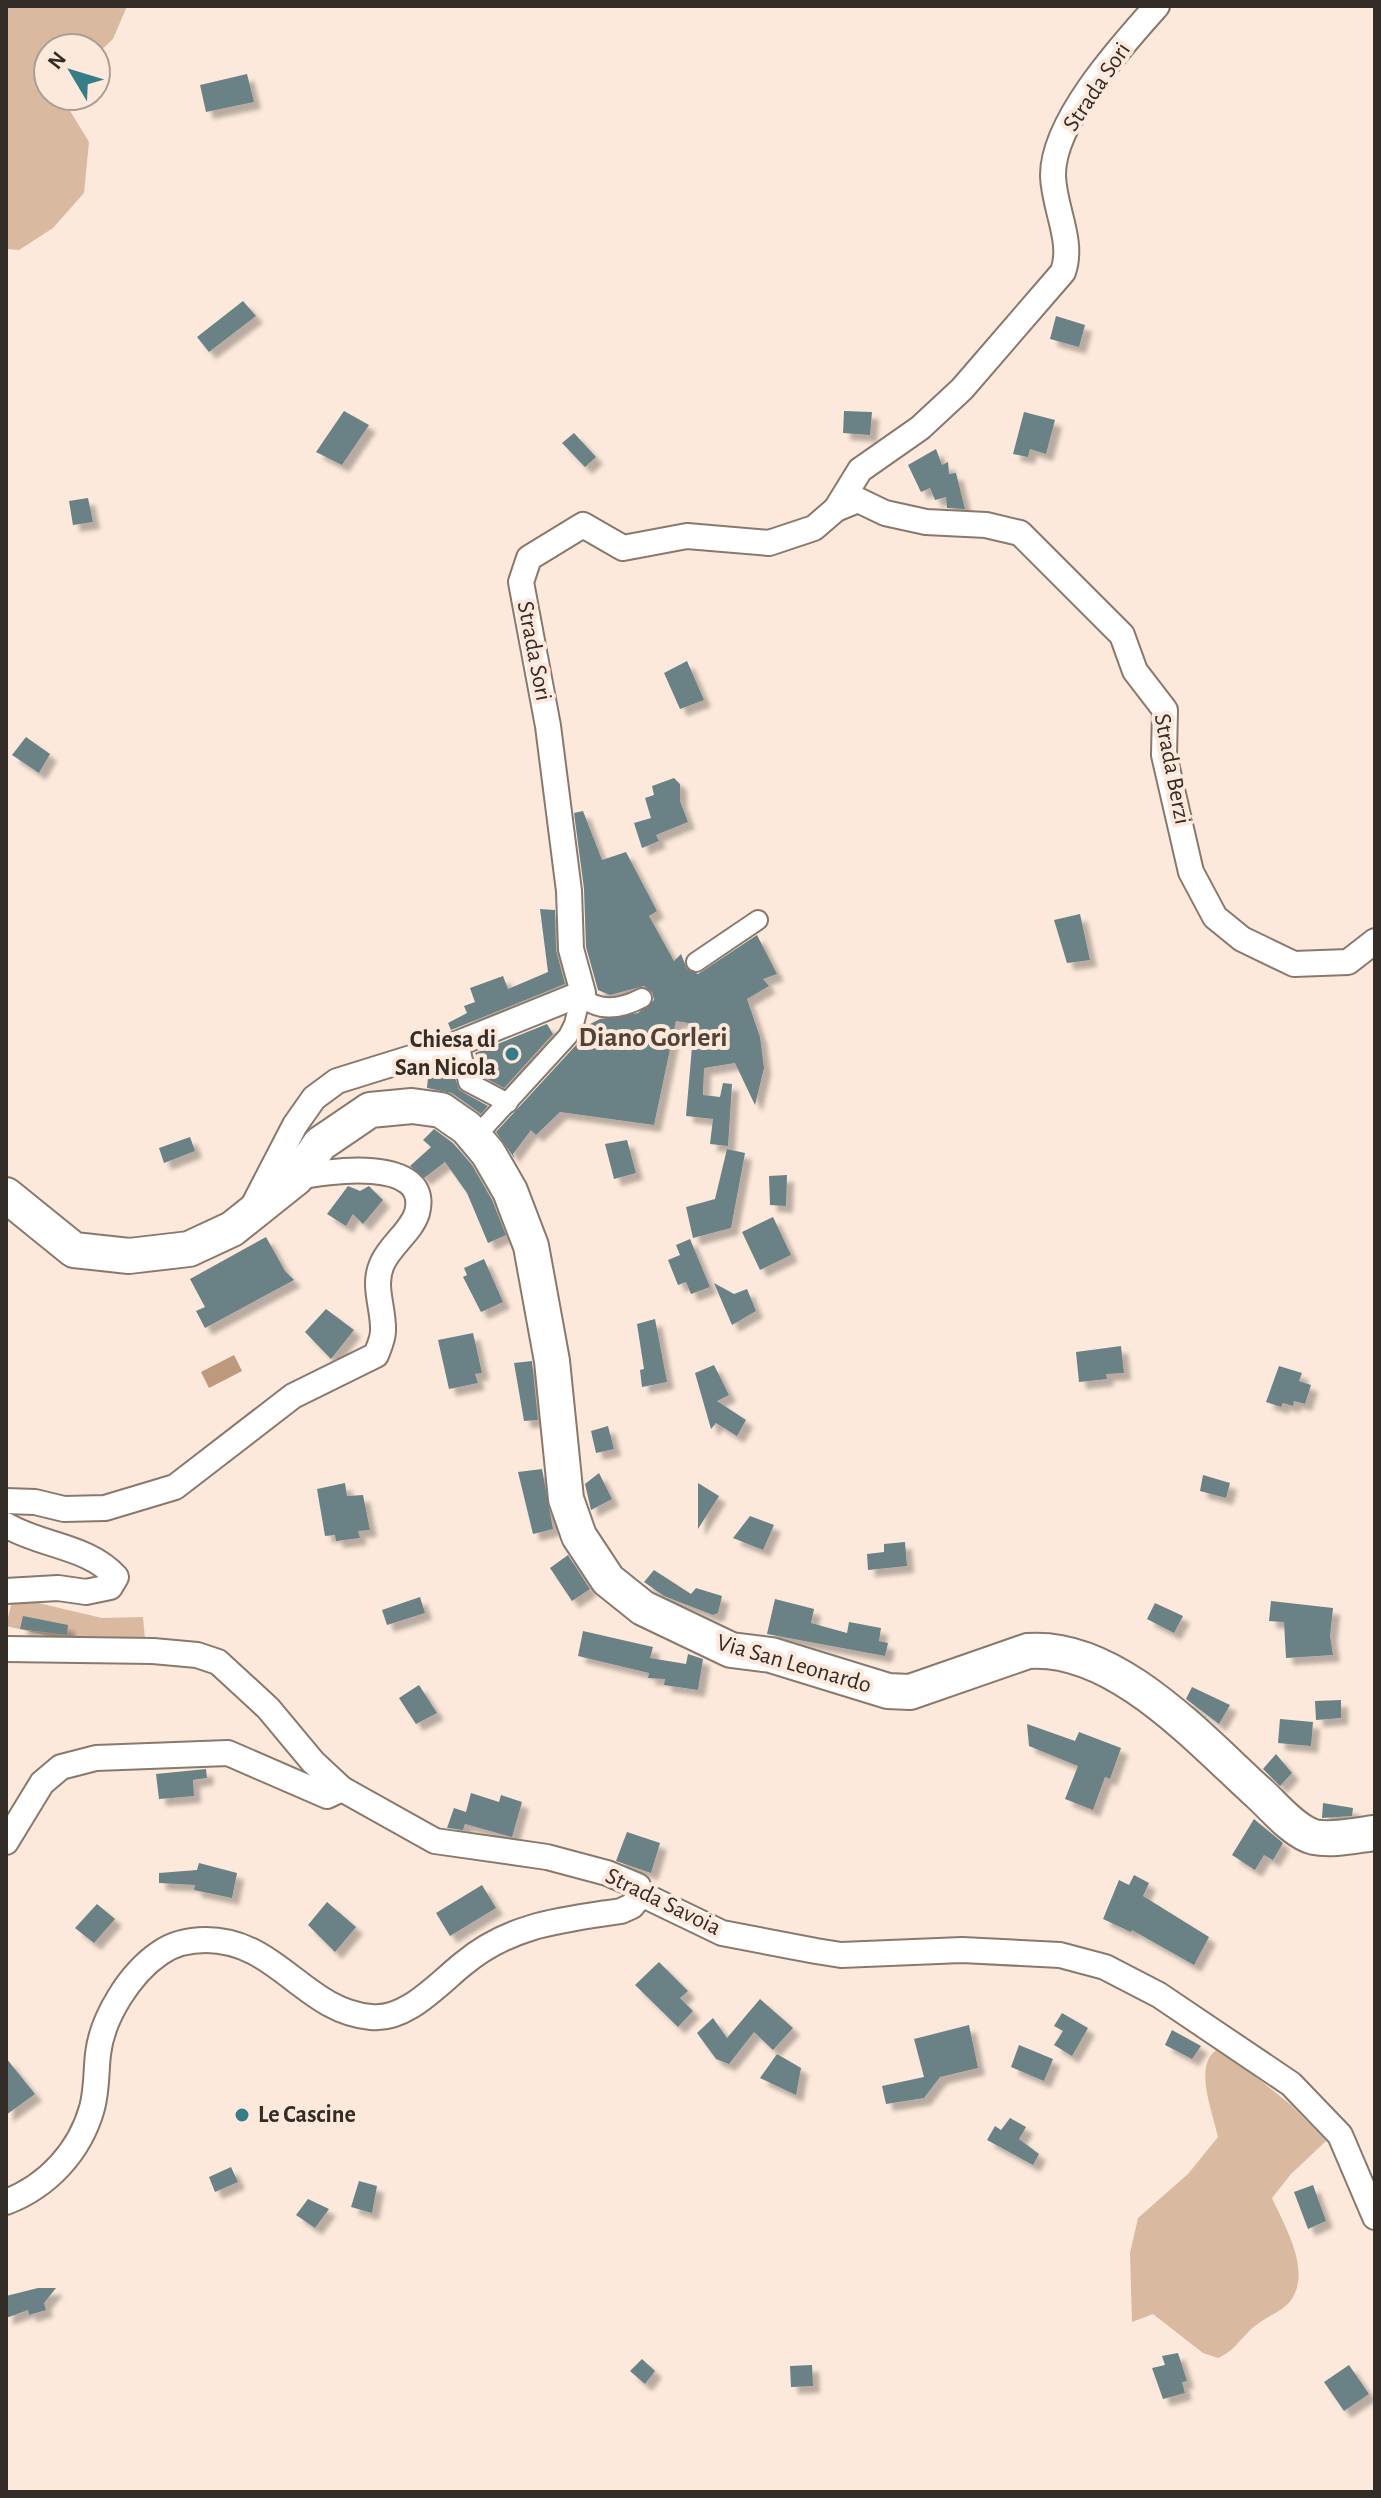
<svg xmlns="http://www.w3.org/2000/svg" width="1381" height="2498" viewBox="0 0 1381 2498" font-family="'Alegreya Sans',sans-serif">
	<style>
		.green { fill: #d9b9a0 }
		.water { fill: #be997d }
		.building { fill: #6a8186; filter: url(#shadow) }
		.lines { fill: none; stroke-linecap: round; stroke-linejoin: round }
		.pedestrian-casing { stroke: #89796c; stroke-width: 22 }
		.minor-casing { stroke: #89796c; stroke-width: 28 }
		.secondary-casing { stroke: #89796c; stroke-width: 38 }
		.pedestrian { stroke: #fff; stroke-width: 18 }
		.minor { stroke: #fff; stroke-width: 24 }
		.secondary { stroke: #fff; stroke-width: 34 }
		.poi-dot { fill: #377d89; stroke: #fce9db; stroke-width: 3 }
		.labels { text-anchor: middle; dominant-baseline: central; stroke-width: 8; stroke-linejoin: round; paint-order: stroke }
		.street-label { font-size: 24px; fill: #342c27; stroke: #fce9db }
		.poi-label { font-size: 24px; font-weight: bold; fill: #342c27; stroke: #fce9db; text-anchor: end }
		.quarter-label { font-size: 28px; font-weight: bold; fill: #514237; stroke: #fce9db }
	</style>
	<defs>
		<filter id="shadow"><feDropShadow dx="7" dy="7" stdDeviation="2" flood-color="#0004"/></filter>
	</defs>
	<rect width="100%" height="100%" fill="#fce9db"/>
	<!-- green -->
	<g class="green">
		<path d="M6 6H127L113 39 96 55V48H48V96H61L89 142 84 193 53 228 19 250 6 249Z"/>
		<path d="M13 1597 102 1618 143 1617 145 1640 57 1638 6 1626Z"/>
		<path d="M1220 2048 1291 2105 1326 2141 1291 2174 1272 2198C1284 2225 1309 2265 1294 2295 1287 2311 1267 2315 1255 2326 1241 2337 1235 2351 1218 2358L1203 2353 1153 2314 1132 2322 1130 2253 1138 2218 1188 2174 1218 2137C1213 2112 1191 2061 1220 2048Z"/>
	</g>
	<!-- water -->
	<path class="water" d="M234 1355 242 1371 209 1388 201 1372Z"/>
	<!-- building -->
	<g class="building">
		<path d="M247 74 254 102 206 112 200 85Z"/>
		<path d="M243 301 256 316 209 352 197 337Z"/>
		<path d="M1056 316 1085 325 1079 347 1050 339Z"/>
		<path d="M344 411 369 425 342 465 316 452Z"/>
		<path d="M844 411 872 412 870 435 843 433Z"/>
		<path d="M1024 412 1055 420 1046 454 1030 449 1028 457 1013 454Z"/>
		<path d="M574 433 596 457 585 467 562 443Z"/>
		<path d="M936 449 942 465 948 462 949 474 956 473 965 509 947 508 946 497 935 500 930 488 921 492 908 465Z"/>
		<path d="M88 498 93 522 73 525 69 501Z"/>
		<path d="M687 661 704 700 680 709 664 673Z"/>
		<path d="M26 737 50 754 39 773 12 755Z"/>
		<path d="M674 778 680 784V801L688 822 656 835 659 841 642 848 634 823 651 818 645 798 654 795 652 786Z"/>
		<path d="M583 811 602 860 626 852 657 911 649 916 674 961 681 954 687 969 698 974 757 935 777 974 763 979 769 986 747 999 760 1037 764 1068 755 1105 735 1063 704 1068 703 1095 720 1097 723 1083 732 1084 728 1146 710 1144 713 1119 686 1116 694 1024 676 1021 654 1125 560 1112 536 1135 531 1130 513 1154 515 1159 496 1132 577 1044 586 1026 600 1019 638 1013 654 1000 652 992 644 986 610 995 598 990 586 947 584 889 574 813Z"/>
		<path d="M540 909 555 910 556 950 565 984 451 1030 448 1023 467 1013 464 1006 475 1002 470 988 503 976 508 989 548 972Z"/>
		<path d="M1080 914 1090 960 1067 963 1054 920Z"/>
		<path d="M547 1024 553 1034 504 1088 478 1074 481 1062 475 1053Z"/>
		<path d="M428 1077H455L459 1090 488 1106 481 1114 452 1093 427 1088Z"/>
		<path d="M434 1129 453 1143 472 1165 492 1200 506 1235 488 1243 467 1193 445 1162 424 1178 410 1166 431 1147 423 1140Z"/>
		<path d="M190 1137 195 1151 164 1163 159 1148Z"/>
		<path d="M627 1140 636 1173 614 1179 605 1144Z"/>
		<path d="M727 1149 745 1153 731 1228 693 1238 686 1207 715 1199Z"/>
		<path d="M787 1175 786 1206 770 1205 769 1176Z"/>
		<path d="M348 1186 360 1191 369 1186 383 1200 363 1224 353 1214 346 1226 327 1214Z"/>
		<path d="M773 1217 791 1255 760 1270 742 1232Z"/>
		<path d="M266 1237 285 1271 294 1280 205 1328 196 1311 205 1307 190 1279Z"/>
		<path d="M690 1239 710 1287 691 1294 686 1282 678 1285 668 1260 680 1255 676 1245Z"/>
		<path d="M484 1259 503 1302 481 1312 463 1277 467 1275 464 1268Z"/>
		<path d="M714 1283 734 1294 747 1289 756 1311 732 1325Z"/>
		<path d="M326 1309 354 1330 331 1359 305 1332Z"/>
		<path d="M655 1319 667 1382 642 1387 640 1370 644 1369 637 1324Z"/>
		<path d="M473 1333 482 1373 475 1374 478 1383 449 1389 438 1340Z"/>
		<path d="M1121 1346 1124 1373 1106 1374 1107 1379 1079 1382 1076 1352Z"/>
		<path d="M532 1361 538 1420 524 1421 514 1363Z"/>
		<path d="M714 1365 729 1395 717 1401 746 1420 737 1436 716 1423 711 1429 695 1373Z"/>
		<path d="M1279 1366 1302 1373 1299 1381 1311 1385 1305 1404 1294 1401 1293 1406 1283 1403 1281 1407 1266 1402Z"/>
		<path d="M608 1426 614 1449 596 1453 591 1431Z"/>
		<path d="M542 1469 553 1529 533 1534 518 1472Z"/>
		<path d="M599 1473 612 1499 591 1510 585 1484Z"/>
		<path d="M1203 1475 1230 1483 1226 1498 1200 1491Z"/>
		<path d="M345 1483 347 1496 363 1495 370 1530 358 1531 360 1538 336 1541 335 1535 325 1536 317 1489Z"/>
		<path d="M698 1483 719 1496 698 1529Z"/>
		<path d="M750 1516 774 1525 763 1550 733 1538Z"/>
		<path d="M905 1542 907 1566 868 1570 867 1554 884 1552V1544Z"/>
		<path d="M568 1555 590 1589 572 1601 550 1568Z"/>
		<path d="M654 1570 691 1594 696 1588 722 1596 718 1613 713 1615 664 1596 644 1582Z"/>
		<path d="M420 1597 425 1613 387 1625 382 1610Z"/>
		<path d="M775 1599 814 1609 811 1623 847 1633 849 1622 881 1628 879 1641 888 1643 885 1656 767 1634Z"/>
		<path d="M1271 1601 1333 1608 1330 1636 1333 1655 1286 1658 1284 1622 1269 1621Z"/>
		<path d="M1155 1603 1183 1616 1174 1633 1147 1619Z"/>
		<path d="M23 1616 68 1625 67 1635 20 1629Z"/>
		<path d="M583 1631 653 1647 650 1658 686 1664 688 1654 703 1659 698 1690 664 1685 665 1679 648 1678 649 1673 578 1656Z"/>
		<path d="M419 1685 437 1713 416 1724 399 1698Z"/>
		<path d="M1192 1687 1230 1705 1219 1724 1186 1699Z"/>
		<path d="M1341 1700V1718L1316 1720 1315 1701Z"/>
		<path d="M1280 1719 1313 1722 1311 1746 1278 1743Z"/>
		<path d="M1027 1724 1075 1741 1079 1732 1121 1748 1110 1779 1105 1777 1093 1810 1065 1799 1078 1766 1029 1746Z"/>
		<path d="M1276 1754 1292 1773 1280 1786 1263 1769Z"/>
		<path d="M206 1769 207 1778 193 1780 194 1796 159 1799 156 1774Z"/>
		<path d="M471 1793 499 1802 501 1795 522 1802 512 1837 465 1824 463 1830 447 1828 454 1808 466 1812Z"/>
		<path d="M1323 1803 1353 1808 1352 1816 1322 1818Z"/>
		<path d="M1254 1819 1283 1843 1273 1860 1264 1855 1255 1870 1232 1855Z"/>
		<path d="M627 1832 660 1843 651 1873 616 1861Z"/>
		<path d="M199 1863 237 1873 232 1898 194 1890 195 1885 159 1883V1873L197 1870Z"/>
		<path d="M1134 1875 1149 1883 1143 1896 1209 1937 1194 1965 1132 1930 1131 1932 1103 1919 1119 1880 1129 1885Z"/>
		<path d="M482 1885 496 1908 450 1936 436 1913Z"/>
		<path d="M327 1902 356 1927 335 1952 308 1925Z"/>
		<path d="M97 1904 115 1919 94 1943 75 1928Z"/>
		<path d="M659 1962 688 1991 680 1998 693 2011 678 2027 635 1985Z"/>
		<path d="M760 1999 793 2028 773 2050 754 2032 729 2064 716 2059 697 2033 713 2018 727 2038Z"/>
		<path d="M1062 2013 1088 2028 1072 2056 1054 2045 1063 2031 1054 2026Z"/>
		<path d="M969 2025 978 2068 940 2077 924 2098 886 2104 882 2086 924 2077 914 2039Z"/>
		<path d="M1172 2030 1201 2046 1192 2059 1165 2045Z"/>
		<path d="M1019 2045 1053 2059 1044 2081 1011 2067Z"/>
		<path d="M777 2054 801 2068 796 2095 760 2078Z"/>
		<path d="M6 2058 35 2094 6 2115Z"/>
		<path d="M1010 2118 1026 2127 1019 2139 1039 2154 1033 2165 987 2140 995 2126 1001 2130Z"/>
		<path d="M231 2167 238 2182 215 2192 209 2177Z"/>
		<path d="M359 2181 377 2186 372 2213 351 2207Z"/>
		<path d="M1313 2185 1326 2221 1308 2229 1294 2192Z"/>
		<path d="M308 2199 329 2209 315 2228 296 2215Z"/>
		<path d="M38 2288H56L44 2303 46 2310 29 2315 28 2310 6 2318V2296Z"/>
		<path d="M1178 2353 1187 2381 1182 2382 1185 2393 1163 2399 1152 2368 1165 2365 1162 2356Z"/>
		<path d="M642 2359 655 2371 645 2384 630 2371Z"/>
		<path d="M812 2365 813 2386 791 2387 790 2366Z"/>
		<path d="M1349 2365 1369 2394 1344 2411 1324 2382Z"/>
	</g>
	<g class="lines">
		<defs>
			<g id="pedestrian">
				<path d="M696 962 758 920"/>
				<path d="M459 1043 468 1082 508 1103"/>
				<path d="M468 1128 480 1132 568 1036 574 1024 581 996C599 1013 621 1009 642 998"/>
			</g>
			<g id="minor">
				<path d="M836 509 858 500 885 513 926 522 986 525 1020 533 1122 635 1135 671 1165 710 1164 755 1191 872 1215 917 1242 939 1294 964 1348 962 1375 941"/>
				<path d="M252 1208 295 1125 314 1098 337 1081 459 1043 583 993 571 949 569 891 548 726 521 582 529 558 583 525 623 548 687 536 769 543 814 528 836 509 860 470 920 428 962 389 1063 272C1074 241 1054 209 1053 176 1052 122 1122 45 1157 6"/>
				<path d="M6 1501 35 1502 64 1509 105 1508 175 1487 293 1396 376 1355C379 1347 383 1339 383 1331 384 1308 372 1286 382 1264 390 1245 411 1232 417 1213 432 1155 324 1171 296 1178"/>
				<path d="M6 1525C41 1546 89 1546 116 1577L110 1587 86 1592 58 1588 6 1591"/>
				<path d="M6 1649 153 1651 197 1655 218 1662 268 1708 313 1762 342 1789 435 1841 547 1857 607 1873 638 1886 641 1894 722 1933 816 1951 841 1955 962 1950 1060 1955 1105 1967 1159 1995 1291 2084 1340 2135 1375 2217"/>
				<path d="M6 1842 42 1783 61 1767 96 1758 228 1753 327 1796 342 1789"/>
				<path d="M6 2202C48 2186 80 2151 92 2108 97 2090 96 2071 98 2054 102 2018 130 1973 160 1953 174 1943 189 1940 206 1940 277 1940 304 2011 371 2017 406 2021 438 1984 463 1964 511 1924 562 1920 621 1911L632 1906 641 1894"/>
			</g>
			<path id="secondary" d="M6 1195 74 1250 129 1256 189 1249 232 1229 296 1178 320 1144 370 1110 412 1106 441 1110 467 1128 488 1153 510 1191 531 1246 552 1361 566 1499 579 1536 608 1580 643 1608 731 1650 771 1655 888 1691 910 1692 1028 1651C1116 1644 1201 1741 1261 1795 1275 1808 1295 1832 1314 1837 1332 1841 1357 1835 1375 1833"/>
		</defs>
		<!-- pedestrian casing -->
		<use href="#pedestrian" class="pedestrian-casing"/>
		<!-- minor casing -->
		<use href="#minor" class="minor-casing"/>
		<!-- secondary casing -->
		<use href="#secondary" class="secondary-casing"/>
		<!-- pedestrian -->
		<use href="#pedestrian" class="pedestrian"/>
		<!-- minor -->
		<use href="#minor" class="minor"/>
		<!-- secondary -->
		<use href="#secondary" class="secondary"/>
	</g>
	<!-- markers -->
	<g class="poi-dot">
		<circle cx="512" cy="1054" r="8"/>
		<circle cx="242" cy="2115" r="8"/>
	</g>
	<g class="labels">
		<!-- street labels -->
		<g class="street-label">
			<text transform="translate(1097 87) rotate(-56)">Strada Sori</text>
			<text transform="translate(534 651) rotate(79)">Strada Sori</text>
			<text transform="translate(1172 769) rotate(79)">Strada Berzi</text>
			<text transform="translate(794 1664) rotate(16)">Via San Leonardo</text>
			<text transform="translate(663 1902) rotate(26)">Strada Savoia</text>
		</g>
		<!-- poi labels -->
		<g class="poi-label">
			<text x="496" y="1040">Chiesa di<tspan x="496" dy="28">San Nicola</tspan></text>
			<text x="258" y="2115" text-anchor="start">Le Cascine</text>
		</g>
		<!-- quarter labels -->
		<g class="quarter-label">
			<text x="653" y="1038">Diano Gorleri</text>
		</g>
	</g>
	<!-- border -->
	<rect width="1381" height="2498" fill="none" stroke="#342c27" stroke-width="16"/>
	<!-- north arrow -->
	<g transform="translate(72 72) rotate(308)"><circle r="38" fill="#fce9db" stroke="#ac9d93" stroke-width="2"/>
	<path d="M0-6L14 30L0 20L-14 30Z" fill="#377d89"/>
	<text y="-12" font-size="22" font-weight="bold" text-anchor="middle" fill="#342c27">N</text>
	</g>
</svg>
